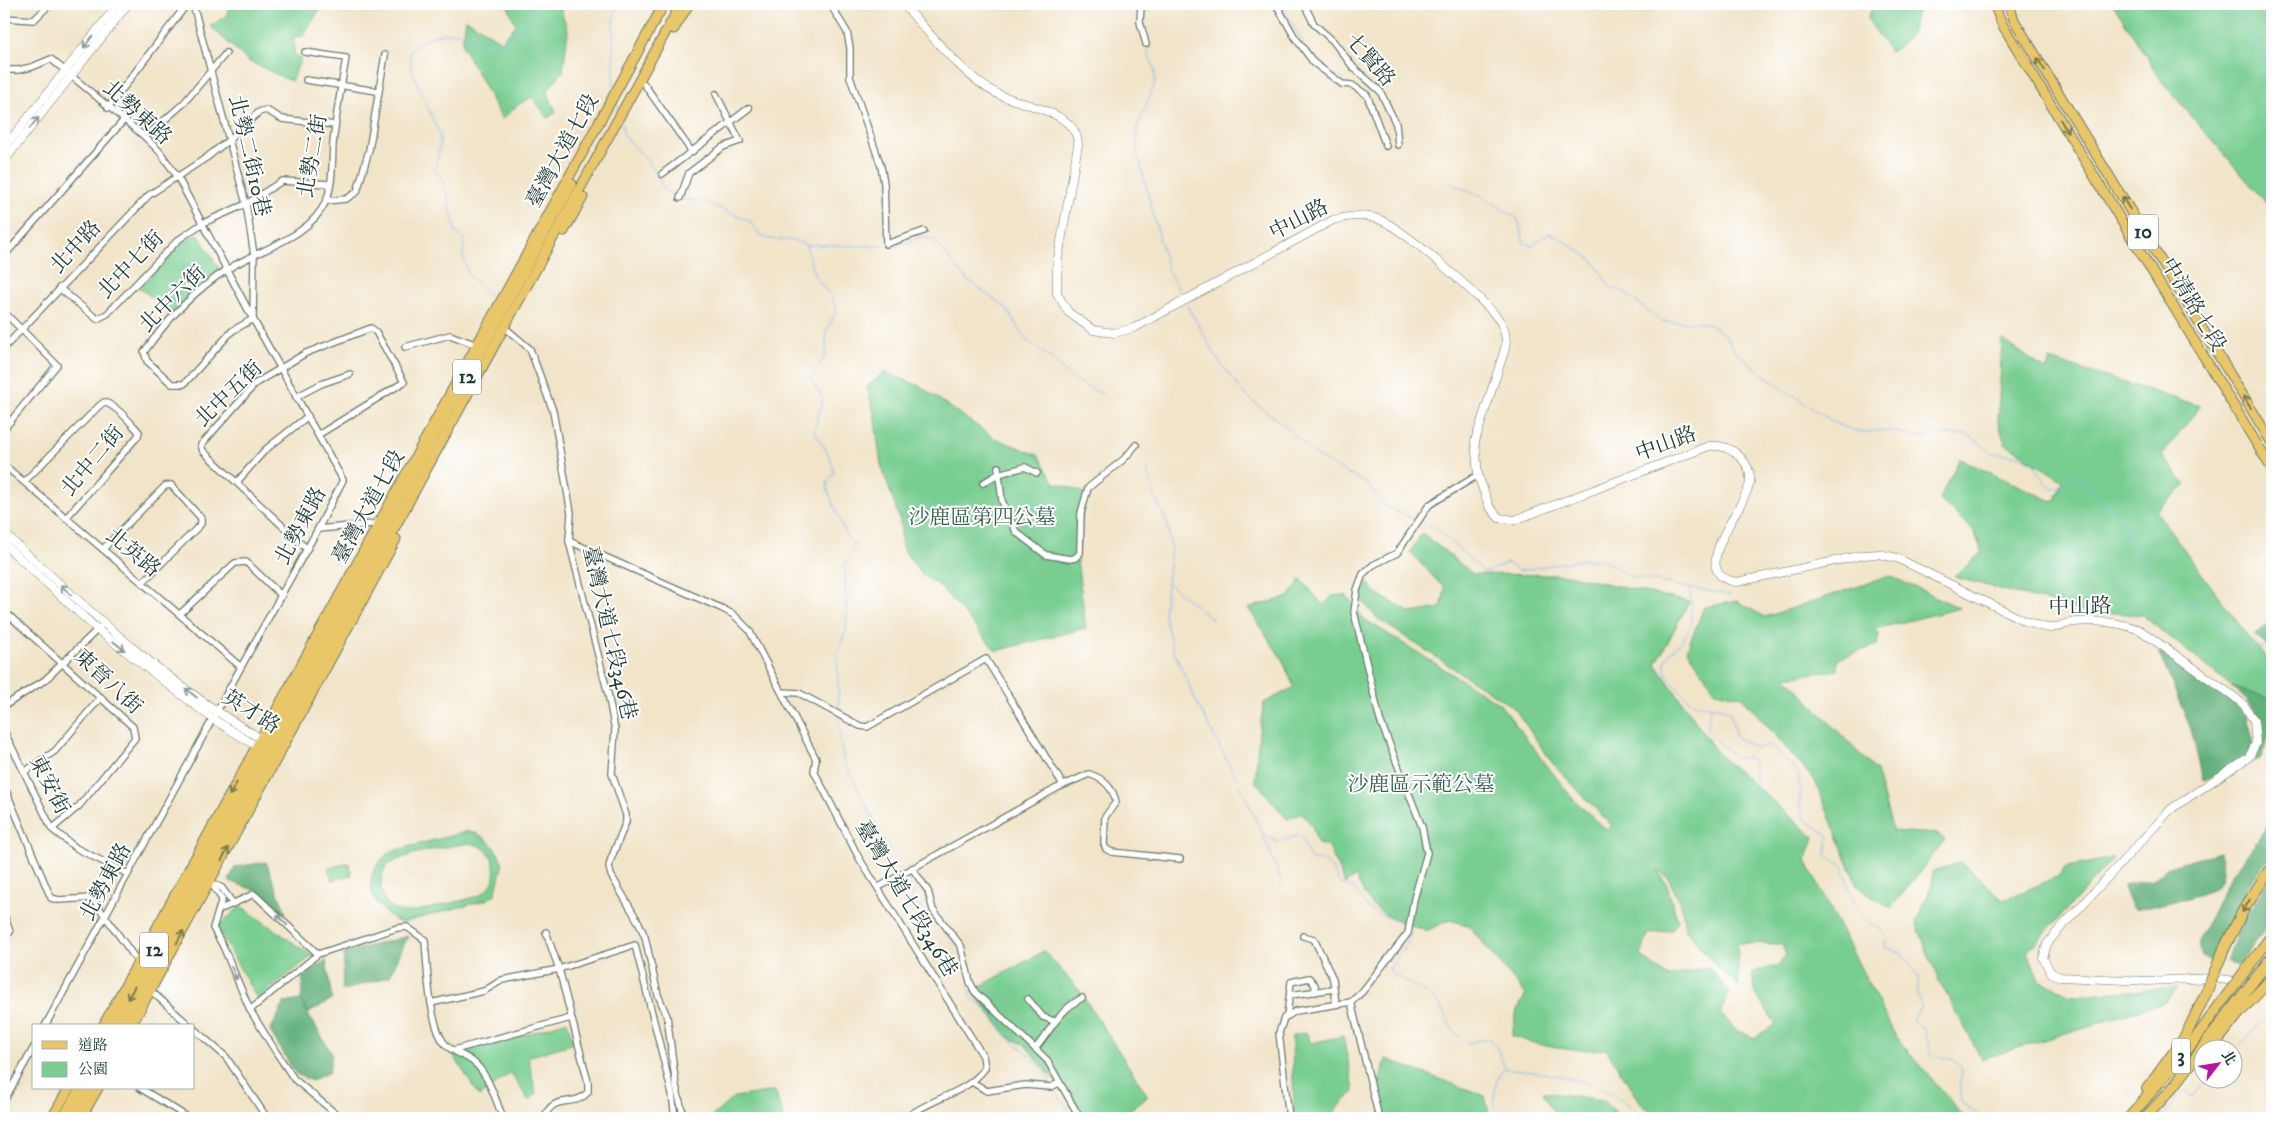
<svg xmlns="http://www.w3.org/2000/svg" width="2276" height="1122" viewBox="0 0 2276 1122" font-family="'IM FELL DW Pica','Noto Serif TC',serif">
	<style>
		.green { fill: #78ce91; stroke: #4c8662; fill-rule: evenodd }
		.forest { fill: #62b17b; stroke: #407758 }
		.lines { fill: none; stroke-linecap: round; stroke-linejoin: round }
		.stream { stroke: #82b8f1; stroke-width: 1 }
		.minor-casing { stroke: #687768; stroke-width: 8 }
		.tertiary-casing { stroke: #687768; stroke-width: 9 }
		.primary-casing { stroke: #687768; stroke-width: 11 }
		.motorway-casing { stroke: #687768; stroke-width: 12 }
		.minor { stroke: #fff; stroke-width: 5.5 }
		.tertiary { stroke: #fff; stroke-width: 8 }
		.primary { stroke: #e9c769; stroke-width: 9 }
		.motorway { stroke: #e9c769; stroke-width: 10 }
		.motorway-bridge-casing { stroke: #687768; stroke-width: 12; stroke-linecap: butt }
		.motorway-bridge { stroke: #e9c769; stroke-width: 10 }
		.oneway { stroke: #8f9e9a }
		.oneway2 { stroke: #7a7b4c }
		.labels { text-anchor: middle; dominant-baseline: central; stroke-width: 4; stroke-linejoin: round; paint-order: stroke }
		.shield { fill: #fff; stroke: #627771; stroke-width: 1 }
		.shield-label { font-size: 20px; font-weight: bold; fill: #1f3d34 }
		.street-label { font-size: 21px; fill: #1f3d34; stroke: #fff }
		.park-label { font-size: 21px; fill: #35614b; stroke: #fff }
	</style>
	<rect width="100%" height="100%" fill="#fff"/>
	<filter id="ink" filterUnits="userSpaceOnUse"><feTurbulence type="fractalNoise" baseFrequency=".02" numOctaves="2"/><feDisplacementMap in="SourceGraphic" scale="10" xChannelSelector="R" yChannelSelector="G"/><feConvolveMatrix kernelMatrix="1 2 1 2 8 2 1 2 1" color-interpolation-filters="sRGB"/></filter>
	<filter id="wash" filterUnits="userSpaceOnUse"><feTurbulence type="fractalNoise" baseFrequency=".0096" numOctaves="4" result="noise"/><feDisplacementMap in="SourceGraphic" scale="20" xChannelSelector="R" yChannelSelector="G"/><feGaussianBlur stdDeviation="1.12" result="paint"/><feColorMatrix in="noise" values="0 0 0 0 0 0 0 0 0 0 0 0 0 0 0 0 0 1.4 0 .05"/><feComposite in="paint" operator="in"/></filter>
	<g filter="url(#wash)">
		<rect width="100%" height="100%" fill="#f1e4c9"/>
		<!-- green -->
		<g class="green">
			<path d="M230 4H323L303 36 294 37V54L301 59 291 81 248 61 210 26 226 16Z"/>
			<path d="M507 4H559L568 31 563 71 547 91 556 112 548 118 532 97 519 104 502 119 462 45 466 19 501 41 516 25Z"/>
			<path d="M1875 4H1918C1914 29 1913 39 1890 52L1867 18Z"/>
			<path d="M2113 4H2272V215L2267 204 2163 83Z"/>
			<path d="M195 235 199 236 219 268 216 275 174 313 139 288 183 243Z"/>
			<path d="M2002 339 2046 370 2050 360 2200 406 2162 456 2186 485 2156 511 2252 642 2272 662V716L2267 714 2142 615 2082 611 1954 577 1982 552 1974 531 1939 499 1960 459 2054 502 2063 481 2005 443 1998 421Z"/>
			<path d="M884 372 920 386 994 438 1038 455 1054 482 1085 493 1077 560 1086 628 996 651 940 586 922 575 902 548 900 520 881 465 874 413 867 387Z"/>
			<path d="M1422 533 1473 574 1568 575 1689 602 1656 664 1718 754 1814 837 1806 861 1896 1037 1965 1118H1658L1641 1103 1606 1049C1570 1052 1546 1048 1512 1036L1517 1010 1526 995 1468 925 1449 920 1426 931C1391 917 1370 916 1356 876L1345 884 1329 847 1318 844 1312 826 1302 813 1287 819 1255 781 1259 732 1264 703 1294 687 1282 659 1248 608 1289 597 1301 579 1323 605 1332 596 1346 595 1364 619 1500 704 1572 798 1607 830 1612 826 1554 765 1514 708 1378 619 1360 599 1368 583 1377 594 1411 613 1441 608 1445 589 1410 552ZM1658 871 1668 877 1682 908 1685 929 1715 965 1739 986 1737 943 1782 944 1786 956 1777 966 1752 972 1754 992 1776 1024 1754 1038 1736 1030 1720 1013 1730 993 1708 967 1668 977 1641 956 1648 934 1672 930 1678 922 1667 885Z"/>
			<path d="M1890 576 1960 608 1875 629 1879 633 1877 645 1838 659 1837 670 1786 677 1876 771 1893 831 1938 834 1945 840 1891 908 1858 887 1815 781 1742 697 1715 691 1687 649 1704 607 1737 601 1765 617Z"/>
			<path d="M469 831C487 836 495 846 503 863L495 894 486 900 401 923C367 906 359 873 392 851ZM469 843C490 846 498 861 493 882 490 887 486 892 480 895 467 900 420 911 407 912 381 913 376 883 386 866 409 851 443 848 469 843Z"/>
			<path d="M2114 858 2027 952 2039 980 2071 995 2177 988 2166 1002 1982 1059 1938 979 1916 922 1932 885 1933 871 1961 862 2004 900 2059 876 2063 868Z"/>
			<path d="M349 863 352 875 332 880 328 868Z"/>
			<path d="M241 906 312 956 257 999 217 927Z"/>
			<path d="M1044 951 1079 990 1148 1096 1119 1118H1086L1025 1045 1008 1037 972 991Z"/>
			<path d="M567 1021 574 1043 528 1057 536 1094 529 1101 511 1073 479 1096 452 1053 525 1035Z"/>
			<path d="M1306 1032 1311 1043 1343 1036 1354 1091 1335 1111 1334 1118H1294L1292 1036Z"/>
			<path d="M1386 1059 1485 1096 1490 1118H1397L1383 1111 1377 1091Z"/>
			<path d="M775 1091 784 1118H710L734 1097Z"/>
			<path d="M1543 1092 1603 1100 1622 1118H1561L1555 1115Z"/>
		</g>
		<!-- forest -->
		<g class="forest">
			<path d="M2272 622V656L2267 646 2254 635Z"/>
			<path d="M2158 651 2233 703 2245 714 2250 727 2254 745 2249 754 2220 775 2203 780 2191 729Z"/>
			<path d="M2231 687 2272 699V727L2261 758 2254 761C2268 724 2261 710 2231 687Z"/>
			<path d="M2272 821V854L2248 886 2231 920 2214 962C2199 959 2196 947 2201 934L2231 876Z"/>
			<path d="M2220 852C2221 864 2225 876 2217 886 2208 896 2151 906 2135 910L2126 896 2124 885 2153 880 2168 867Z"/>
			<path d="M266 862 286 913 283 915 257 891 229 881 235 867Z"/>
			<path d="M2272 874V920L2238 966 2226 962 2239 929Z"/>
			<path d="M408 936 390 976 342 991 344 953Z"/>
			<path d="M326 960 332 999 309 1013 301 1000 303 977Z"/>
			<path d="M300 1000 332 1054 329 1072 312 1081 296 1074 270 1031 284 1003Z"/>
		</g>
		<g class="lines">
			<!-- stream -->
			<g class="stream">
				<path d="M1281 4 1303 43"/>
				<path d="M2234 4 2241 23 2272 64"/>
				<path d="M1147 50 1155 71V83L1137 128V151L1168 271 1183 297"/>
				<path d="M1309 52 1322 66"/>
				<path d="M1335 75 1343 80"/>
				<path d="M614 87 613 25 617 4"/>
				<path d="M616 98 618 109"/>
				<path d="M621 123 624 135 652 166 665 191 677 196"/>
				<path d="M1449 183 1482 196 1518 219 1524 243 1532 246 1549 233 1555 235 1594 261 1609 286 1624 292 1662 322H1701L1716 328 1725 335 1736 352 1773 382 1836 424 1858 432 1894 431 1916 437 1967 434 1992 453 2020 456 2033 462 2048 486 2052 489C2062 487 2066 478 2076 474L2098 493 2127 531 2137 557 2151 571 2183 600 2209 610 2232 638 2263 648 2272 657"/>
				<path d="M683 199 707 203 750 221C764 250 782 233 806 245L814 275 832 298 837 310 826 332V354L811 379 823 399 814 430C822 446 832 455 834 473L828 481 827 488 846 535 855 546 845 565 847 628 837 654 839 712"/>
				<path d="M806 245 884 246"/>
				<path d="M888 246 894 247 921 237 934 240 966 279 1006 308 1026 340 1051 358 1073 380 1102 394"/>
				<path d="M493 300 468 274 463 256 464 238 456 233 444 182 435 169 440 145V135L411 69 410 51C426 35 448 28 470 37 481 41 486 46 498 43 507 41 536 12 545 4"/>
				<path d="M1187 305 1218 360 1245 395 1286 427 1316 456 1367 484 1385 506 1413 519"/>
				<path d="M1147 469 1155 498 1167 523 1171 545 1164 614 1172 647 1196 701 1236 778"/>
				<path d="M1421 522 1437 529 1485 573 1507 563 1519 571 1583 559 1605 561 1630 576 1690 588C1690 600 1693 616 1690 627 1682 651 1649 655 1674 684 1679 689 1684 697 1690 701 1702 709 1719 704 1730 712L1736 737 1756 748 1770 746 1777 750 1783 759 1794 767 1799 777 1800 807 1804 819 1829 836 1826 856 1843 866C1848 883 1852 905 1865 919 1877 932 1889 926 1885 948L1901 952 1919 977 1917 994 1921 1007 1912 1020 1924 1029 1932 1055 1954 1060 1961 1068V1102L1982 1118"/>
				<path d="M1169 584 1213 620"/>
				<path d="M1691 588 1730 595"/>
				<path d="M1710 708 1707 731 1736 759C1760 752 1752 769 1756 784 1757 789 1760 794 1762 799"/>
				<path d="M839 716 841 746 844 762 901 873"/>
				<path d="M1240 785 1262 833 1284 887"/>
				<path d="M1262 833 1277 842 1297 836 1301 837 1310 859 1324 861 1332 868 1339 883 1355 889 1365 905 1376 913 1406 925"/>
				<path d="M903 877 912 893 913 902 927 912 959 948"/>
				<path d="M1412 931 1406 945 1389 969 1394 975 1428 994 1439 1004 1454 1032 1467 1043 1489 1039 1497 1048 1505 1068C1554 1075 1608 1078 1642 1118"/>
				<path d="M968 983 971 997 997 1018 1006 1035 1041 1066 1051 1084"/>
				<path d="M2234 1052 2272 1010"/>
				<path d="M1054 1090 1066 1105 1071 1118"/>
				<path d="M1496 1118C1494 1102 1492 1082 1504 1069"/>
				<path d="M2160 1118 2186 1090 2192 1097 2208 1080"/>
			</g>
		</g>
	</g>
	<g filter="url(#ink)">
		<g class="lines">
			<defs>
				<g id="minor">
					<path d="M193 4 246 204 254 255 253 319 232 331 184 384H172L147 361 144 352C166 321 196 289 228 269 259 249 310 238 326 201 333 185 332 162 333 144 336 115 341 87 346 58L305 52"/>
					<path d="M830 4 847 32 850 48V77L881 166 884 183 886 244 924 231"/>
					<path d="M1141 4 1140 22 1146 44"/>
					<path d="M1276 4 1294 36 1314 63 1342 84 1352 85 1367 95 1386 146"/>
					<path d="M1304 4 1314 24 1333 41 1353 67 1380 91 1396 124 1398 145"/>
					<path d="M4 18 34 20 50 4"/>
					<path d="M4 70H18L32 67 51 59 145 137 160 152 177 176 253 319 343 480 318 529 241 667 45 1026"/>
					<path d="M306 80 377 91"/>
					<path d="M644 84 692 152"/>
					<path d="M108 108 187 4"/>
					<path d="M145 137 183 104 226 53"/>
					<path d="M662 174 749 108"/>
					<path d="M680 198 689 173 723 147 740 141 716 94"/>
					<path d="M326 201 346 199 357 192 369 150 385 55"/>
					<path d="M4 256 124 120"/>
					<path d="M59 288 97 319 107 314 178 240 203 223 246 204 282 181 329 184"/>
					<path d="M4 312 57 365 4 429"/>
					<path d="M509 331 530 349 553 411 571 513 569 541 608 694 615 730 612 774 626 815V822L611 859 609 867 611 875 639 923 645 937 658 995 667 1016 676 1086 684 1118"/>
					<path d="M405 347 450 335 477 345"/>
					<path d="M4 348 149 195 206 158 230 139 259 112 266 110 282 119 335 125"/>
					<path d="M296 397 321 384 350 374"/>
					<path d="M4 465 241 667"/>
					<path d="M998 467 1002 501 1016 532 1046 555 1070 559 1075 558 1080 553 1081 513 1088 488 1124 459 1136 445"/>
					<path d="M24 482 99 406 104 402C117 406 130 422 139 432L138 436 66 518"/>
					<path d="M237 482 265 450 308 416"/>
					<path d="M983 483 998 474 1025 467 1037 473"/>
					<path d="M318 529 373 524 379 520"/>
					<path d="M569 541 723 609 734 615 749 630 816 759 814 771 859 858 983 1056 985 1068C967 1094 930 1098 906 1118"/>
					<path d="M104 548 165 486 171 485 201 518V524L143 582"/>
					<path d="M307 549 203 451 201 445 256 383 306 353 371 328 376 332 404 382 318 435"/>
					<path d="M4 611 133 727 135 738 79 806 52 829"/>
					<path d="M180 614 235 563 246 562 282 596"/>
					<path d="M782 692 799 693 860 726 867 727 986 659 1063 785"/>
					<path d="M4 706 45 680 100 627"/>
					<path d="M4 731 52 829 76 848 128 874"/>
					<path d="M24 772 55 751 101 697"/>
					<path d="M4 786 51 898 59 900 92 898 138 962"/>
					<path d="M912 868 928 891 933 910 961 946 970 982 975 992 1047 1060 1080 1118"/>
					<path d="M210 882 222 899 213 928 223 946 250 1010 276 1052 294 1079 341 1118"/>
					<path d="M212 883 222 888 232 902"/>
					<path d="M879 887 1057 788 1089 774C1103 778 1113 788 1116 802L1105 817 1104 844 1106 849 1112 852 1180 859"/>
					<path d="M219 910 254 894 318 954"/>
					<path d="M4 915 10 932 4 938"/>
					<path d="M1303 936 1314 939 1333 979 1336 1004"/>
					<path d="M150 990 190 1026"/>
					<path d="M1290 995 1334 989"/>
					<path d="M1028 999 1043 1017 1054 1021"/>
					<path d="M431 1003 484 991 502 980 559 969 635 945 672 1094 675 1118"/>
					<path d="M250 1010 318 954 397 928 407 927 425 940C427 966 429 1027 446 1045 452 1052 465 1055 472 1061 488 1072 496 1101 503 1118"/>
					<path d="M1287 1016 1291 982 1309 978 1315 985V992"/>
					<path d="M194 1029 226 1057 267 1118"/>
					<path d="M1035 1049C1052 1029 1058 1011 1082 998"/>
					<path d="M454 1050 571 1018"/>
					<path d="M972 1082 987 1091 1025 1085 1051 1087 1059 1083"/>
					<path d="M140 1088 189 1118"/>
					<path d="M4 1101 34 1047"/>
					<path d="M544 1118C554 1092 574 1109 588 1092V1082L559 969 546 932"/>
					<path d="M1289 1118 1279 1033 1284 1018 1296 1011 1351 1002"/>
					<path d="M1379 1118 1351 1002 1362 992 1408 933 1414 899 1427 853 1422 827 1380 720 1354 612 1357 590 1363 574 1373 565 1397 553 1429 505 1478 475"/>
				</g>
				<g id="tertiary">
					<path d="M903 4C928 31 967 81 1000 95 1025 106 1078 112 1078 145L1057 264V293L1068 312 1093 330 1114 333 1134 328 1333 220C1349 216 1362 214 1378 219 1402 227 1488 302 1501 323 1506 332 1507 339 1505 349L1475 441 1478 475 1489 506 1499 518 1515 520 1709 446C1722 445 1732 448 1741 458 1747 464 1751 472 1750 482 1747 506 1683 575 1737 582L1863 555 1879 554 1897 558 2025 621C2033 624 2043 628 2051 628 2059 627 2067 623 2074 622 2097 620 2119 622 2140 630L2232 695 2244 705 2254 721 2256 743 2249 757 2171 809 2056 933 2047 944 2043 958 2051 973 2060 977 2148 981 2213 978 2272 986"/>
					<path d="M4 148 118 4"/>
					<path d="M4 161 128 4"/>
					<path d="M4 533C86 608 168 686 265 741"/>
					<path d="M4 544 98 630 213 719 261 749"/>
				</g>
				<g id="primary">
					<path d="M1994 4 2002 24 2272 469"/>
					<path d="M2009 4 2014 20 2272 443"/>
					<path d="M674 29 689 4"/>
					<path d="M564 231 583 197"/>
					<path d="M103 1026 664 4"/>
					<path d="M113 1026 572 184"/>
					<path d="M122 1026 681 4"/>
					<path d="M131 1026 396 539"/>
					<path d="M52 1118 69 1088"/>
					<path d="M63 1118 80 1088"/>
					<path d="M71 1118 88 1088"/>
					<path d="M81 1118 98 1088"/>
				</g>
				<g id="motorway">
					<path d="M2264 946 2272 935"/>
					<path d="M2224 949 2244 909 2272 866"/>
					<path d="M2210 1050 2240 1012"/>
					<path d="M2147 1089 2185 1037 2206 993"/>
					<path d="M2129 1118 2191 1045 2221 1003"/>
					<path d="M2145 1118 2175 1085 2231 1010"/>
				</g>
			</defs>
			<!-- minor casing -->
			<use href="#minor" class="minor-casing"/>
			<!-- tertiary casing -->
			<use href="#tertiary" class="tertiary-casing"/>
			<!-- primary casing -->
			<use href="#primary" class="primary-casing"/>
			<!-- motorway casing -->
			<use href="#motorway" class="motorway-casing"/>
			<!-- minor -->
			<use href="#minor" class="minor"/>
			<!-- tertiary -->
			<use href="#tertiary" class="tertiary"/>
			<!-- primary -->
			<use href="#primary" class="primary"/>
			<!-- motorway -->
			<use href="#motorway" class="motorway"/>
			<defs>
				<g id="motorway-bridge">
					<path d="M2206 993 2224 949"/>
					<path d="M2221 1003 2264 946"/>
					<path d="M2231 1010 2272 957"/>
					<path d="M2240 1012 2272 978"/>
				</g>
			</defs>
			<!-- motorway-bridge casing -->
			<use href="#motorway-bridge" class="motorway-bridge-casing"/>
			<!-- motorway-bridge -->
			<use href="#motorway-bridge" class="motorway-bridge"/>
		</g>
		<!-- one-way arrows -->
		<defs><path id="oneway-shaft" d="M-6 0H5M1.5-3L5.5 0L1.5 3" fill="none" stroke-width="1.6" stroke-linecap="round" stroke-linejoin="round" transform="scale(1.25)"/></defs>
		<g class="oneway">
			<use href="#oneway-shaft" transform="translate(88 42) rotate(127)"/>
			<use href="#oneway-shaft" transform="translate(34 123) rotate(-51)"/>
			<use href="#oneway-shaft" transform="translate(66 590) rotate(-137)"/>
			<use href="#oneway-shaft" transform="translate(119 646) rotate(38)"/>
			<use href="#oneway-shaft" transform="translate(191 693) rotate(-142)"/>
			<use href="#oneway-shaft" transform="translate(282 920) rotate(-135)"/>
			<use href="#oneway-shaft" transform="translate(234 973) rotate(67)"/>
		</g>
		<g class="oneway2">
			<use href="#oneway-shaft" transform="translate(2041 64) rotate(-121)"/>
			<use href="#oneway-shaft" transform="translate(2064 126) rotate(59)"/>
			<use href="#oneway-shaft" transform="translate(2126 203) rotate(-121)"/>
			<use href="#oneway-shaft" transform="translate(2247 402) rotate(-121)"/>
			<use href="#oneway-shaft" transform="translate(233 789) rotate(120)"/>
			<use href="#oneway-shaft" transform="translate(225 854) rotate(-62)"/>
			<use href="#oneway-shaft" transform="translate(2246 906) rotate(120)"/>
			<use href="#oneway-shaft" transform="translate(180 937) rotate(-62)"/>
			<use href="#oneway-shaft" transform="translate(131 993) rotate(119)"/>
		</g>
	</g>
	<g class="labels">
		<!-- shield labels -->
		<g class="shield">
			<rect x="2128" y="214.5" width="30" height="35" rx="4"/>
			<rect x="453" y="359.5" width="28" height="35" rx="4"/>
			<rect x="140" y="932.5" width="28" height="35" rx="4"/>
			<rect x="2172" y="1038.5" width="18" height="35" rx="4"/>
		</g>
		<g class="shield-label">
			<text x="2143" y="232">10</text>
			<text x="467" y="377">12</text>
			<text x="154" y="950">12</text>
			<text x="2181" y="1056">3</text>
		</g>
		<!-- street labels -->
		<g class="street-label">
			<text transform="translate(1370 60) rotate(49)">七賢路</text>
			<text transform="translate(137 113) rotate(42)">北勢東路</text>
			<text transform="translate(563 151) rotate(-61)">臺灣大道七段</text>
			<text transform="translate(249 156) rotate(77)">北勢二街10巷</text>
			<text transform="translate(313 156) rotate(-80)">北勢二街</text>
			<text transform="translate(1299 220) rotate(-27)">中山路</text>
			<text transform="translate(76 247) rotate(-47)">北中路</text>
			<text transform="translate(131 265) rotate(-46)">北中七街</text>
			<text transform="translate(173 299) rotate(-45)">北中六街</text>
			<text transform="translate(2193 305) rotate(59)">中清路七段</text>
			<text transform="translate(229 394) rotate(-44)">北中五街</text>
			<text transform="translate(1666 444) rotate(-20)">中山路</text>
			<text transform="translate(93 461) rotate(-50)">北中二街</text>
			<text transform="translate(369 507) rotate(-61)">臺灣大道七段</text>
			<text transform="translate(301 526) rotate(-62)">北勢東路</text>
			<text transform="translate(133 553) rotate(40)">北英路</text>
			<text transform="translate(2080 607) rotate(-1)">中山路</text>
			<text transform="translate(609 633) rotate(77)">臺灣大道七段346巷</text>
			<text transform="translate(108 682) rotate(43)">東晉八街</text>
			<text transform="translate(251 712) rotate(32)">英才路</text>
			<text transform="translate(49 785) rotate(63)">東安街</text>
			<text transform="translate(106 882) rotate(-62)">北勢東路</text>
			<text transform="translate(906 899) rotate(59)">臺灣大道七段346巷</text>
		</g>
		<!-- park labels -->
		<g class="park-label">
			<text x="982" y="518">沙鹿區第四公墓</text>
			<text x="1421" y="785">沙鹿區示範公墓</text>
		</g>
	</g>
	<!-- margin -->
	<rect width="2276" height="1122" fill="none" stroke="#fff" stroke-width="20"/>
	<!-- legend -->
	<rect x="32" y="1024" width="162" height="65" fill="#ffffff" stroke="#a5b1ae"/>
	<rect x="42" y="1041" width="25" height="8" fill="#e9c769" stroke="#a5b1ae"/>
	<text x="78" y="1050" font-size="15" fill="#1f3d34">道路</text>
	<rect x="42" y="1062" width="25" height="15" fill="#78ce91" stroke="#a5b1ae"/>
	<text x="78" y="1074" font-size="15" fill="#1f3d34">公園</text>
	<!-- north arrow -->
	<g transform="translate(2218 1064) rotate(59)"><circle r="24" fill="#ffffff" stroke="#a5b1ae"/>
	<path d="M0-4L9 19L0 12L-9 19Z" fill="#b5179e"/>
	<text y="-8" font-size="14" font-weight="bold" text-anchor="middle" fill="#1f3d34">北</text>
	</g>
</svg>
